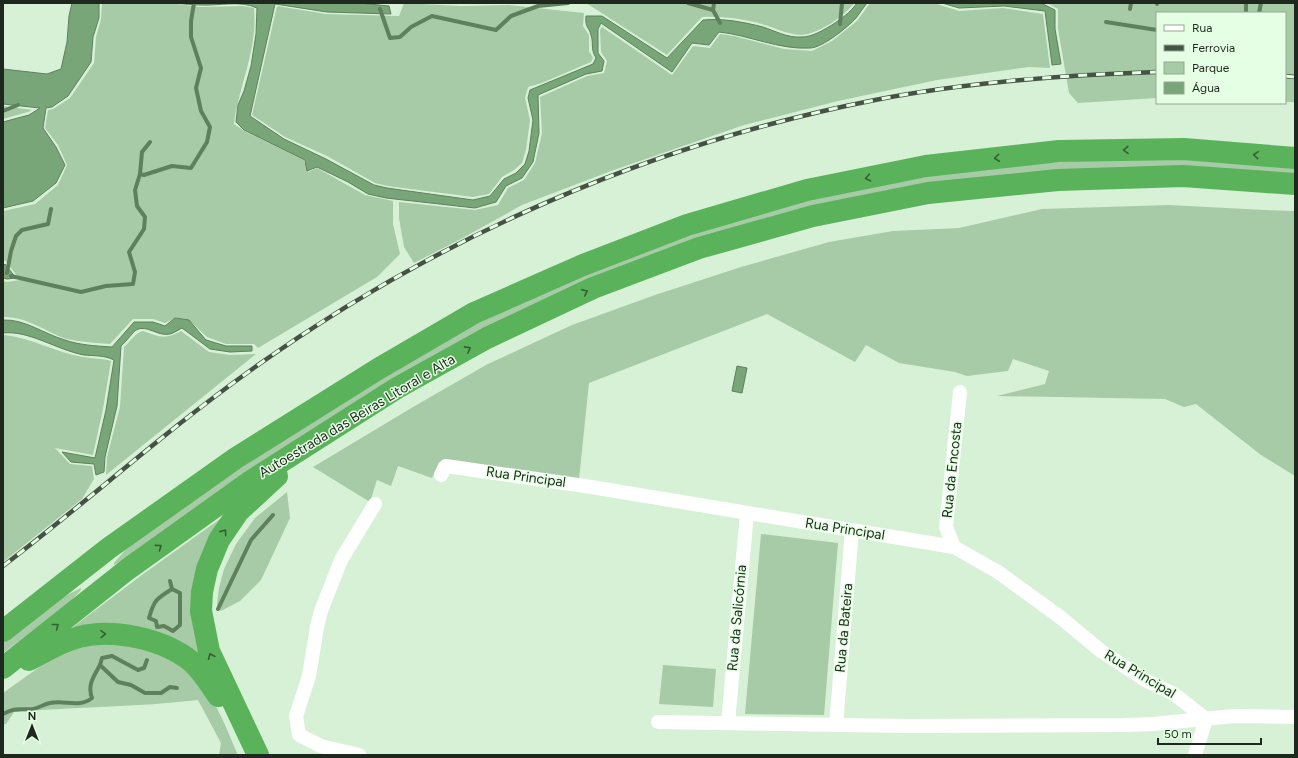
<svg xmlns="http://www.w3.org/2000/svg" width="1298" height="758" viewBox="0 0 1298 758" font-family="Figtree,sans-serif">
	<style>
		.green { fill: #a7cba6 }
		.water { fill: #79a678; stroke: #5e805d }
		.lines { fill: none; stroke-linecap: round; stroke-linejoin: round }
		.stream { stroke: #5e805d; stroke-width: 4 }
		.minor { stroke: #fff; stroke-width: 14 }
		.motorway { stroke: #5ab25b; stroke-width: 22 }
		.rail-casing { stroke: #465245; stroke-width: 4.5 }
		.rail { stroke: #e4ffe3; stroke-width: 3; stroke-dasharray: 9; stroke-linecap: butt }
		.oneway { stroke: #375f36 }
		.labels { text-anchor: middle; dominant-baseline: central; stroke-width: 3; stroke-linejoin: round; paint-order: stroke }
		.street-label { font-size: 14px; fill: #1f281e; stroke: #e4ffe3 }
	</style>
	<rect width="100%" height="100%" fill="#d7f1d6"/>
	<!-- green -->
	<g class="green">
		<path d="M102 3H169L200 7 243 6 254 8C258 49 239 85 234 124L246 132 304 160 308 172 317 168 365 195 393 201V224L400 254 377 277 258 348 254 344H226L207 337 189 320 176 318 165 323 153 319H133L110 344C96 343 81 342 67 339 45 332 27 316 3 317V281L7 282 20 280 5 260 3 262V211L35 204 58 185 67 165 58 145 45 128 48 110 53 109 70 98 94 63 96 37 101 19Z"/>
		<path d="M404 3 461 6 509 5 584 13 583 26 589 35V51L593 58 591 62 542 83 528 87 525 98 530 120 526 150 522 163 514 170 502 177 489 194 473 197 387 186 375 183 327 156 285 137 252 115 277 6 326 14 399 16Z"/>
		<path d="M586 3H854C845 16 817 35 800 35 788 34 777 29 765 25 745 19 723 16 702 17L667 55Z"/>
		<path d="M870 3H934L959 11 1003 8 1043 14 1050 68 1029 67 937 80 838 101 744 125 611 171 522 205 461 239 414 263 404 247 399 218V202L475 210 498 205 508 188 524 180 535 163 542 133 540 97 587 76 604 73 607 61 601 52 600 30 602 27 672 75 693 46 710 48 720 34 734 36 784 49 812 51 832 41 857 21Z"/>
		<path d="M1047 3H1295V102H1285V13H1157V98L1078 103 1069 93 1058 29V9Z"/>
		<path d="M3 106 32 110 28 112 3 119Z"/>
		<path d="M1194 159 1295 167V175L1042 171 627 266 137 553 114 565V563L127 548 201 495 323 412 478 323 620 259 763 211 850 190 931 176 1047 163 1095 160Z"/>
		<path d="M1169 205 1265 210 1295 211V476L1261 455 1196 404 1184 407 1165 399 997 396 1045 384 1049 371 1013 359 1008 371 967 376 955 372 899 363 866 345 855 362 767 314 589 383 579 479 439 462 432 478 398 466 391 486 377 480 370 502 313 467 413 407 486 365 572 325 655 295 741 267 829 242 893 231 959 228 1042 209Z"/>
		<path d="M143 331C160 337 165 340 181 331L209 352 230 355 256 354 106 475 107 457 120 407 124 347C131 341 135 333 143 331Z"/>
		<path d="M5 335C33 338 56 353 83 357 93 359 102 358 111 361L103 409 93 455 55 448 70 464 92 466 94 479 82 499 3 562V336Z"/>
		<path d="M287 492 290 518 261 580 240 601 221 611 218 609 217 604 219 588 224 569 236 544 255 518Z"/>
		<path d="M220 519H221L215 534 207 667 73 627 146 572Z"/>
		<path d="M761 534 838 543 824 715 745 714Z"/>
		<path d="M81 588V590L68 604 3 653V643L61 598Z"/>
		<path d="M86 644C100 645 115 643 128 645 149 649 179 661 194 676 214 694 227 730 238 755H219L221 743 198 700C137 707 75 707 14 712L6 724H3V693L52 658Z"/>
		<path d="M663 665 716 669 713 707 659 704Z"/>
	</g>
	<!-- water -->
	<g class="water">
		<path d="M72 3H99V18L93 37 91 62 68 96 52 107 46 108 43 128 56 147 65 165 56 183 33 201 3 208V122L29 115 40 108 3 104V69L47 74 61 69 67 42 69 16Z"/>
		<path d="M176 3H359L389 6 391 14 327 12 275 4 250 116 284 139 326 159 374 185 387 188 473 200 490 196 504 179 516 173 525 164 529 151 533 120 528 98 530 90 593 64 596 58C590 48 594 44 591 35 589 26 585 29 586 16H602L667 58 703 20C723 18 743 22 763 27 775 31 788 38 801 37 813 37 823 30 832 25 842 18 850 13 857 3H867C863 8 860 13 856 18 848 27 822 48 810 48 779 50 749 35 719 32L709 45 692 43 672 72 601 23 598 29V53L604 61 602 71 586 74 538 95 539 133 533 162 522 178 506 186 496 202 475 208 386 198 368 194 348 182 317 167 307 171 305 160 244 130 236 122 238 105 244 91 251 66 256 34 257 8C240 0 219 6 201 5 193 5 184 4 176 3Z"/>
		<path d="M942 3H1041L1055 10V29L1061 64 1052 65 1045 11 1004 6 959 8Z"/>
		<path d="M5 264 16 278 7 279 3 278V266Z"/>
		<path d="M175 318 189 320 206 340 226 346H252V351L230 352 210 349 182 328C178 330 174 333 170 334 158 337 147 324 136 330 134 331 125 343 121 346L117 406 105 457 104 472 96 475 94 464 71 462 62 452 95 458 106 410 114 360C104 355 94 356 84 355 57 350 29 330 3 333V320C25 319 44 334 65 340 79 345 96 346 112 347L134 322H153L165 326Z"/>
		<path d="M737 366 747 368 742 393 732 391Z"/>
	</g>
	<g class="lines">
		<!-- stream -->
		<g class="stream">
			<path d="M688 3 713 10"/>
			<path d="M714 3 713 10 720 23"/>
			<path d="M1246 3V13"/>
			<path d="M1157 4V3"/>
			<path d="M380 9 390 38 400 37 411 27 432 16 496 30 511 16 538 6 568 3"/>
			<path d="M1130 9 1131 3"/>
			<path d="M1259 13 1261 3"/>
			<path d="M1106 22 1157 30"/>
			<path d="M840 24 842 3"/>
			<path d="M3 111 18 105"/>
			<path d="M140 174 144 175 172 166 191 168 207 142 210 127 201 111 196 88 201 68 191 37V21L194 3"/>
			<path d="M7 273 11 251 16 236 22 230 48 224 51 209"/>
			<path d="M11 276 81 292 106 286 133 284 135 272 129 252 144 229 145 217 137 206 135 190 140 174 142 152 150 142"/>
			<path d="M170 581 172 589 180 593V625L173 631 164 626 157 627 156 621 149 618C154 600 156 599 172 589"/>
			<path d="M218 609 251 540 273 515"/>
			<path d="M100 665 102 658 112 656 138 670 144 668 147 660"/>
			<path d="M3 714C15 707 20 710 33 709 39 708 44 704 50 703 65 700 80 708 92 698 87 685 94 676 100 665L118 682 131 685 145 693H161L170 687 177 688"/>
		</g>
		<!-- minor -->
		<g class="minor">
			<path d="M441 475 446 466 585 486 954 547 998 572 1060 617 1101 651 1145 680 1174 694 1206 719"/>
			<path d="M954 547 946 527 960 392"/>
			<path d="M658 722 909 726 1124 725 1153 724 1234 716 1295 717"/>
			<path d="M728 723 747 513"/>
			<path d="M836 725 852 530"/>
			<path d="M359 755 321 746 299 735 296 716 309 676 317 627 321 611 341 560 375 504"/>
			<path d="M1195 755 1206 719"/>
		</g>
		<!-- motorway -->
		<g class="motorway">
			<path d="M3 631 109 548 236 458 378 369 474 313 583 265 687 225 807 190 926 166 1059 151 1184 149 1295 158"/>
			<path d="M29 660C45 651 61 642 79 637 114 628 164 639 192 662 203 672 210 684 218 696"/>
			<path d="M3 668 128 569 251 481 397 388 487 338 593 288 699 248 813 216 928 193 1058 180 1183 176 1295 184"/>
			<path d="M258 755 209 651 201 611 202 592 207 569 219 540 238 512 277 476"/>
		</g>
		<defs>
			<g id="rail">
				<path d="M1285 76 1295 77"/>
				<path d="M3 566C87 502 165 431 251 370 437 237 650 144 875 100 968 82 1062 75 1157 72"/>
			</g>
		</defs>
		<!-- rail casing -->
		<use href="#rail" class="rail-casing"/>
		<!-- rail -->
		<use href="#rail" class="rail"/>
	</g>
	<!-- one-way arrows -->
	<defs><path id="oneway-chevron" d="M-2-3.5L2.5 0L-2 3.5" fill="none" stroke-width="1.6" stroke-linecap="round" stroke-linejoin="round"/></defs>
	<g class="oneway">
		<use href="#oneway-chevron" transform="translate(1126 150) rotate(179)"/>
		<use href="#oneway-chevron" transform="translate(1256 155) rotate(-175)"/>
		<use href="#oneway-chevron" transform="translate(997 158) rotate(174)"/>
		<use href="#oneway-chevron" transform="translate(868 178) rotate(168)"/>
		<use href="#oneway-chevron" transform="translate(585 292) rotate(-25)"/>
		<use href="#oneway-chevron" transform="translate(468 349) rotate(-29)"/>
		<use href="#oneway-chevron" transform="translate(224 532) rotate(-55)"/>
		<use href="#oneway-chevron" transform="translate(159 547) rotate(-36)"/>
		<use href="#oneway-chevron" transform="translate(56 626) rotate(-38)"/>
		<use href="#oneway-chevron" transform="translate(103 634) rotate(-2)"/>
		<use href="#oneway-chevron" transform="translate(211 656) rotate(-113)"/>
	</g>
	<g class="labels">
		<!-- street labels -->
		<g class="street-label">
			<text transform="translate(357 416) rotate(-31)">Autoestrada das Beiras Litoral e Alta</text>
			<text transform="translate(952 470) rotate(-84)">Rua da Encosta</text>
			<text transform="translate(526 477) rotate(8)">Rua Principal</text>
			<text transform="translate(845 529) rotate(9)">Rua Principal</text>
			<text transform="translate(737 618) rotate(-85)">Rua da Salicórnia</text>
			<text transform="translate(844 628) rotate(-85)">Rua da Bateira</text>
			<text transform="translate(1140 674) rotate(31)">Rua Principal</text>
		</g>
	</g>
	<!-- border -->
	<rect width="1298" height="758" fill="none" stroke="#1f281e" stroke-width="8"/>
	<!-- legend -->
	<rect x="1156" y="12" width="130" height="92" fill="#e4ffe3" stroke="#95a994"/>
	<rect x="1164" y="25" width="20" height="6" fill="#ffffff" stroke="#95a994"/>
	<text x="1192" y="32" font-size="12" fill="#1f281e">Rua</text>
	<rect x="1164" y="45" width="20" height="6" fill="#465245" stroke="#95a994"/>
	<text x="1192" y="52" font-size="12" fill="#1f281e">Ferrovia</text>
	<rect x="1164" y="62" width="20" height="12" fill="#a7cba6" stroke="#95a994"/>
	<text x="1192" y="72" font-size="12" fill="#1f281e">Parque</text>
	<rect x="1164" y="82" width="20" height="12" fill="#79a678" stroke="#95a994"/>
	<text x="1192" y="92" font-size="12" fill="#1f281e">Água</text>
	<!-- north arrow -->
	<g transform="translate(32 726)" stroke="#e4ffe3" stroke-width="3" paint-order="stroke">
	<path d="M0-3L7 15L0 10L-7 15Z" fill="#1f281e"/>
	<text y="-6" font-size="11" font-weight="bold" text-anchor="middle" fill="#1f281e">N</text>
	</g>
	<!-- scale -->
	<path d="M1158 738v6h103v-6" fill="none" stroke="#1f281e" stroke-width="2"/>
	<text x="1164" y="738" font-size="12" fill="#1f281e" stroke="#e4ffe3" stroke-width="3" paint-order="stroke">50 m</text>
</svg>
